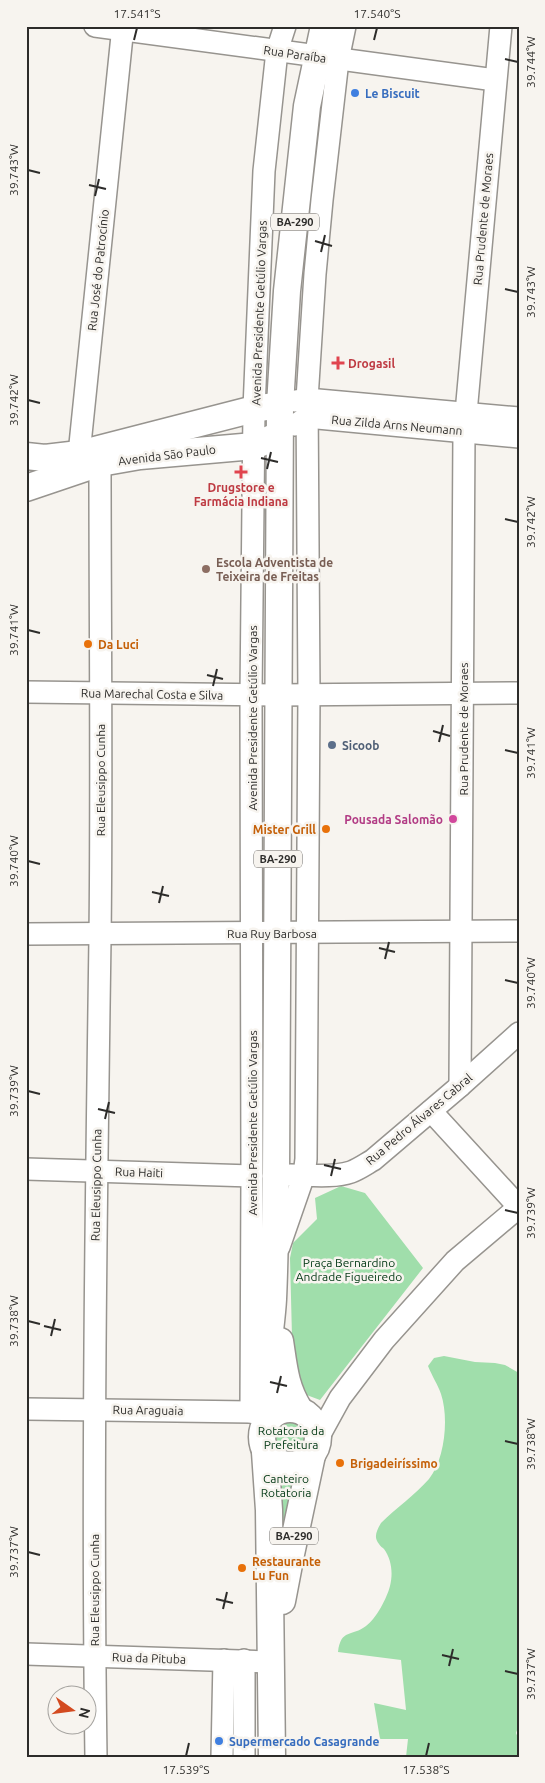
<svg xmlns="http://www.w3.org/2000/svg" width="545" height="1783" viewBox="0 0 545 1783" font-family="Ubuntu,sans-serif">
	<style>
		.green { fill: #a0deab }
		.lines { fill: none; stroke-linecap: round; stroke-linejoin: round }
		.minor-casing { stroke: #97948f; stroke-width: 24 }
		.major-casing { stroke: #97948f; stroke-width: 29 }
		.minor { stroke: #fff; stroke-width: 21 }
		.major { stroke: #fff; stroke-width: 26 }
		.ticks { fill: none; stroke: #2d2c2a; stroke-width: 2 }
		.shop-dot { fill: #3f7fe0; stroke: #f7f4ef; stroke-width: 2 }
		.health-dot { fill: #e0444e; stroke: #f7f4ef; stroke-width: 2 }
		.education-dot { fill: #8d6e63; stroke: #f7f4ef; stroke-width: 2 }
		.food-dot { fill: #e8710a; stroke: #f7f4ef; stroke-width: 2 }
		.service-dot { fill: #5c6f8a; stroke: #f7f4ef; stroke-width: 2 }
		.hotel-dot { fill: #d1479c; stroke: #f7f4ef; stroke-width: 2 }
		.labels { text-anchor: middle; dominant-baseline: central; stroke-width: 5; stroke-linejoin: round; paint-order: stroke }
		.shield { fill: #f7f4ef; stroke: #6a6865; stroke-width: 1 }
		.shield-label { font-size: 11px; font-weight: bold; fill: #2d2c2a }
		.street-label { font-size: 12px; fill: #2d2c2a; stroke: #f7f4ef }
		.shop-label { font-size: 12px; font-weight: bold; fill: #366cbe; stroke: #f7f4ef; text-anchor: start }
		.health-label { font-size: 12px; font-weight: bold; fill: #be3a42; stroke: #f7f4ef; text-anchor: start }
		.education-label { font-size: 12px; font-weight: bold; fill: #785e54; stroke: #f7f4ef; text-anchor: start }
		.food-label { font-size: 12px; font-weight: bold; fill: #c56008; stroke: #f7f4ef; text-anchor: start }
		.service-label { font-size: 12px; font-weight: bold; fill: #4e5e75; stroke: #f7f4ef; text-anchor: start }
		.hotel-label { font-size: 12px; font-weight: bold; fill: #b23c85; stroke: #f7f4ef; text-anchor: end }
		.park-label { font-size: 12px; fill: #003713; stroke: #f7f4ef }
		.neatline { fill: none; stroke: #2d2c2a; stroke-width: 2 }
		.ticks-label { font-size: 12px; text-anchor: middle; fill: #2d2c2a }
	</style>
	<rect width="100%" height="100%" fill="#f7f4ef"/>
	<!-- green -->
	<g class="green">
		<path d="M341 1186 365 1193 423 1268 320 1400 304 1394 293 1376 290 1258 293 1243 317 1219 315 1198Z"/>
		<path d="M444 1356 475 1362 495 1363 505 1365 519 1373V1724L516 1733 519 1740V1757H406L408 1739H380L374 1703 406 1710 401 1660 338 1652C341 1628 352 1637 366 1626 376 1619 387 1598 390 1586 393 1574 392 1560 384 1549 383 1548 380 1546 379 1544 373 1537 377 1530 381 1523 396 1508 415 1495 429 1479 445 1459 449 1418 441 1394 438 1385 432 1376 428 1366L434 1358Z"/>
		<path d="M285 1412C296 1414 316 1417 315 1433 314 1438 310 1443 307 1447 302 1456 299 1459 290 1463L278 1459 265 1442C267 1424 270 1421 285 1412Z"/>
		<path d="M305 1466 283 1558 276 1467C287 1472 294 1470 305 1466Z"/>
	</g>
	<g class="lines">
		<defs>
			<g id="minor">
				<path d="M95 26 495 80"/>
				<path d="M295 401 307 399 519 418"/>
				<path d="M466 413 501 26"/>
				<path d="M295 425 307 417 519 437"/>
				<path d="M79 454 123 26"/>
				<path d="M26 692 278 695 519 693"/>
				<path d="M26 934 519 931"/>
				<path d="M460 1086 464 432"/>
				<path d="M431 1111 519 1207"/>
				<path d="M26 1169 252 1176"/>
				<path d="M290 1175C308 1175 334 1178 351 1172 359 1169 366 1164 373 1160L460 1086 519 1033"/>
				<path d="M279 1247 304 1175 306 1159 309 694 307 399 315 274 322 200 338 60 345 26"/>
				<path d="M26 1409 251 1412 264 1415"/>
				<path d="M251 1412 252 1176 251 695 254 409 264 171 277 51 285 26"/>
				<path d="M318 1438 340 1398 384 1340 455 1261 519 1207"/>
				<path d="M26 1654 271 1662"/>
				<path d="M244 1660V1757"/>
				<path d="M96 1757C92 1484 96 1211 100 938 102 780 100 622 100 463"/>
				<path d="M222 1757 224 1660"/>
			</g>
			<g id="major">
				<path d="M26 456 45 458 79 454 254 409 280 405"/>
				<path d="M26 488 100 463 140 456 254 446 279 435"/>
				<path d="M280 1341C284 1367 285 1386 299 1409"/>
				<circle cx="290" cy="1437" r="28"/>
				<path d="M274 1413C260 1376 271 1337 273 1299 275 1257 275 1216 276 1175L280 405 287 291 307 106 324 26"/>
				<path d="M265 1452 269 1510 272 1757"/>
				<path d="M282 1601 291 1554 312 1455"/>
			</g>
		</defs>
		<!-- minor casing -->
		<use href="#minor" class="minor-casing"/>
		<!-- major casing -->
		<use href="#major" class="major-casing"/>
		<!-- minor -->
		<use href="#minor" class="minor"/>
		<!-- major -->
		<use href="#major" class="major"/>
	</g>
	<!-- ticks -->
	<path class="ticks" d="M134 40 137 28M374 40 377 28M505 59 518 62M28 170 40 173M89 185 106 189M95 196 99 179M315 241 332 246M321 252 325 235M505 289 518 292M28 400 40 403M261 458 278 462M267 469 271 452M505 519 518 522M28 630 40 633M207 675 223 679M213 686 217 669M433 731 450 736M439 742 443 725M505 750 518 753M28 861 40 864M152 892 169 896M159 903 163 886M379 948 395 952M385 959 389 942M505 980 518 983M28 1091 40 1094M98 1109 115 1113M105 1119 109 1102M324 1165 341 1169M331 1176 335 1159M505 1210 518 1213M28 1321 40 1324M44 1326 61 1330M51 1336 55 1319M270 1382 287 1386M277 1393 281 1376M505 1441 518 1444M28 1552 40 1555M216 1599 233 1603M223 1609 227 1592M442 1655 459 1659M449 1666 453 1649M505 1671 518 1674M186 1756 189 1743M426 1756 429 1743"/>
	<!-- markers -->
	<g class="shop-dot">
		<circle cx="355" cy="93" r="5"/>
		<circle cx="219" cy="1741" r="5"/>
	</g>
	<g class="health-dot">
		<path d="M335.5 355.5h5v5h5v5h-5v5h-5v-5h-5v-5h5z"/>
		<path d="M238.5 464.5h5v5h5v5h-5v5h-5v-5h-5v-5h5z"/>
	</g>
	<circle class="education-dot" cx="206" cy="569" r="5"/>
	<g class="food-dot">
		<circle cx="88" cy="644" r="5"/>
		<circle cx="326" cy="829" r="5"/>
		<circle cx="340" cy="1463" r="5"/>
		<circle cx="242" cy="1568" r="5"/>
	</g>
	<circle class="service-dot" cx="332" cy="745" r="5"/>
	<circle class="hotel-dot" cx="453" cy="819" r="5"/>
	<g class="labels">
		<!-- shield labels -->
		<g class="shield">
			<rect x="271" y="213.5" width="48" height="17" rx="4"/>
			<rect x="254" y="850.5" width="48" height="17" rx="4"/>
			<rect x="270" y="1527.5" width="48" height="17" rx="4"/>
		</g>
		<g class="shield-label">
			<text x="295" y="222">BA-290</text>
			<text x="278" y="859">BA-290</text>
			<text x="294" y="1536">BA-290</text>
		</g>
		<!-- street labels -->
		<g class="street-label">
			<text transform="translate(295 54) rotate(8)">Rua Paraíba</text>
			<text transform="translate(483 219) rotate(-85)">Rua Prudente de Moraes</text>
			<text transform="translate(98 270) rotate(-84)">Rua José do Patrocínio</text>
			<text transform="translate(259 313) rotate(-88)">Avenida Presidente Getúlio Vargas</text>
			<text transform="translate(397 425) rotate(5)">Rua Zilda Arns Neumann</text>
			<text transform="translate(167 455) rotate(-7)">Avenida São Paulo</text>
			<text transform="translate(152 694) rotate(1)">Rua Marechal Costa e Silva</text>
			<text transform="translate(252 718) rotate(-90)">Avenida Presidente Getúlio Vargas</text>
			<text transform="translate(463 729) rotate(-90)">Rua Prudente de Moraes</text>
			<text transform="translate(100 780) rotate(-90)">Rua Eleusippo Cunha</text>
			<text x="272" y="933">Rua Ruy Barbosa</text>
			<text transform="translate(419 1119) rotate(-40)">Rua Pedro Álvares Cabral</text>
			<text transform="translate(252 1123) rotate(-90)">Avenida Presidente Getúlio Vargas</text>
			<text transform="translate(139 1172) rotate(2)">Rua Haiti</text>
			<text transform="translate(96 1185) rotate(-89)">Rua Eleusippo Cunha</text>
			<text transform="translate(148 1410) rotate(1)">Rua Araguaia</text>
			<text transform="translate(94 1590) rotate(-90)">Rua Eleusippo Cunha</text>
			<text transform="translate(149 1658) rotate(2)">Rua da Pituba</text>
		</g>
		<!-- shop labels -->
		<g class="shop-label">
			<text x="365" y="93">Le Biscuit</text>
			<text x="229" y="1741">Supermercado Casagrande</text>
		</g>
		<!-- health labels -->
		<g class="health-label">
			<text x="348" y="363">Drogasil</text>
			<text x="241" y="487" text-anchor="middle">Drugstore e<tspan x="241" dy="14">Farmácia Indiana</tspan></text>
		</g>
		<!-- education labels -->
		<g class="education-label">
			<text x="216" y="562">Escola Adventista de<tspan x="216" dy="14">Teixeira de Freitas</tspan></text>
		</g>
		<!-- food labels -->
		<g class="food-label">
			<text x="98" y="644">Da Luci</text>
			<text x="316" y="829" text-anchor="end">Mister Grill</text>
			<text x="350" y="1463">Brigadeiríssimo</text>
			<text x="252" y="1561">Restaurante<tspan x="252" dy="14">Lu Fun</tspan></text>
		</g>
		<!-- service labels -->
		<g class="service-label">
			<text x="342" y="745">Sicoob</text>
		</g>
		<!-- hotel labels -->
		<g class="hotel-label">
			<text x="443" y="819">Pousada Salomão</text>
		</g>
		<!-- park labels -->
		<g class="park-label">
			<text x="349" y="1262">Praça Bernardino<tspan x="349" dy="14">Andrade Figueiredo</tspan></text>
			<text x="291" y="1430">Rotatoria da<tspan x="291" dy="14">Prefeitura</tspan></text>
			<text x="286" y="1478">Canteiro<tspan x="286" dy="14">Rotatoria</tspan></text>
		</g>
	</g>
	<!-- border -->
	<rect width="545" height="1783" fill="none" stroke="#f7f4ef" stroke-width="55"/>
	<!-- north arrow -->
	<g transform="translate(72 1710) rotate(104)"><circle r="24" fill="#f7f4ef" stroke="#a6a4a0"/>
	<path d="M0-4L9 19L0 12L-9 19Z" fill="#d34a20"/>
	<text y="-8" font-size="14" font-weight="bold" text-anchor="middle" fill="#2d2c2a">N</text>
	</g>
	<rect x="28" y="28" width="490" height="1728" class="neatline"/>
	<g class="ticks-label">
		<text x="137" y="18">17.541°S</text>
		<text x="377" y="18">17.540°S</text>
		<text transform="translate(531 62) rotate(-90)" y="4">39.744°W</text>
		<text transform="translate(14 170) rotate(-90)" y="4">39.743°W</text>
		<text transform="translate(531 292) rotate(-90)" y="4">39.743°W</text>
		<text transform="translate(14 400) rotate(-90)" y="4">39.742°W</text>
		<text transform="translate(531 522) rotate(-90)" y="4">39.742°W</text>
		<text transform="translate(14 630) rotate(-90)" y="4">39.741°W</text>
		<text transform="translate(531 753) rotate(-90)" y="4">39.741°W</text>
		<text transform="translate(14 861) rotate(-90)" y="4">39.740°W</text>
		<text transform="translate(531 983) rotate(-90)" y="4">39.740°W</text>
		<text transform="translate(14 1091) rotate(-90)" y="4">39.739°W</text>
		<text transform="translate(531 1213) rotate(-90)" y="4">39.739°W</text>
		<text transform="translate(14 1321) rotate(-90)" y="4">39.738°W</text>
		<text transform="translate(531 1444) rotate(-90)" y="4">39.738°W</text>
		<text transform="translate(14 1552) rotate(-90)" y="4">39.737°W</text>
		<text transform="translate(531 1674) rotate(-90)" y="4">39.737°W</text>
		<text x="186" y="1774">17.539°S</text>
		<text x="426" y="1774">17.538°S</text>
	</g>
</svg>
